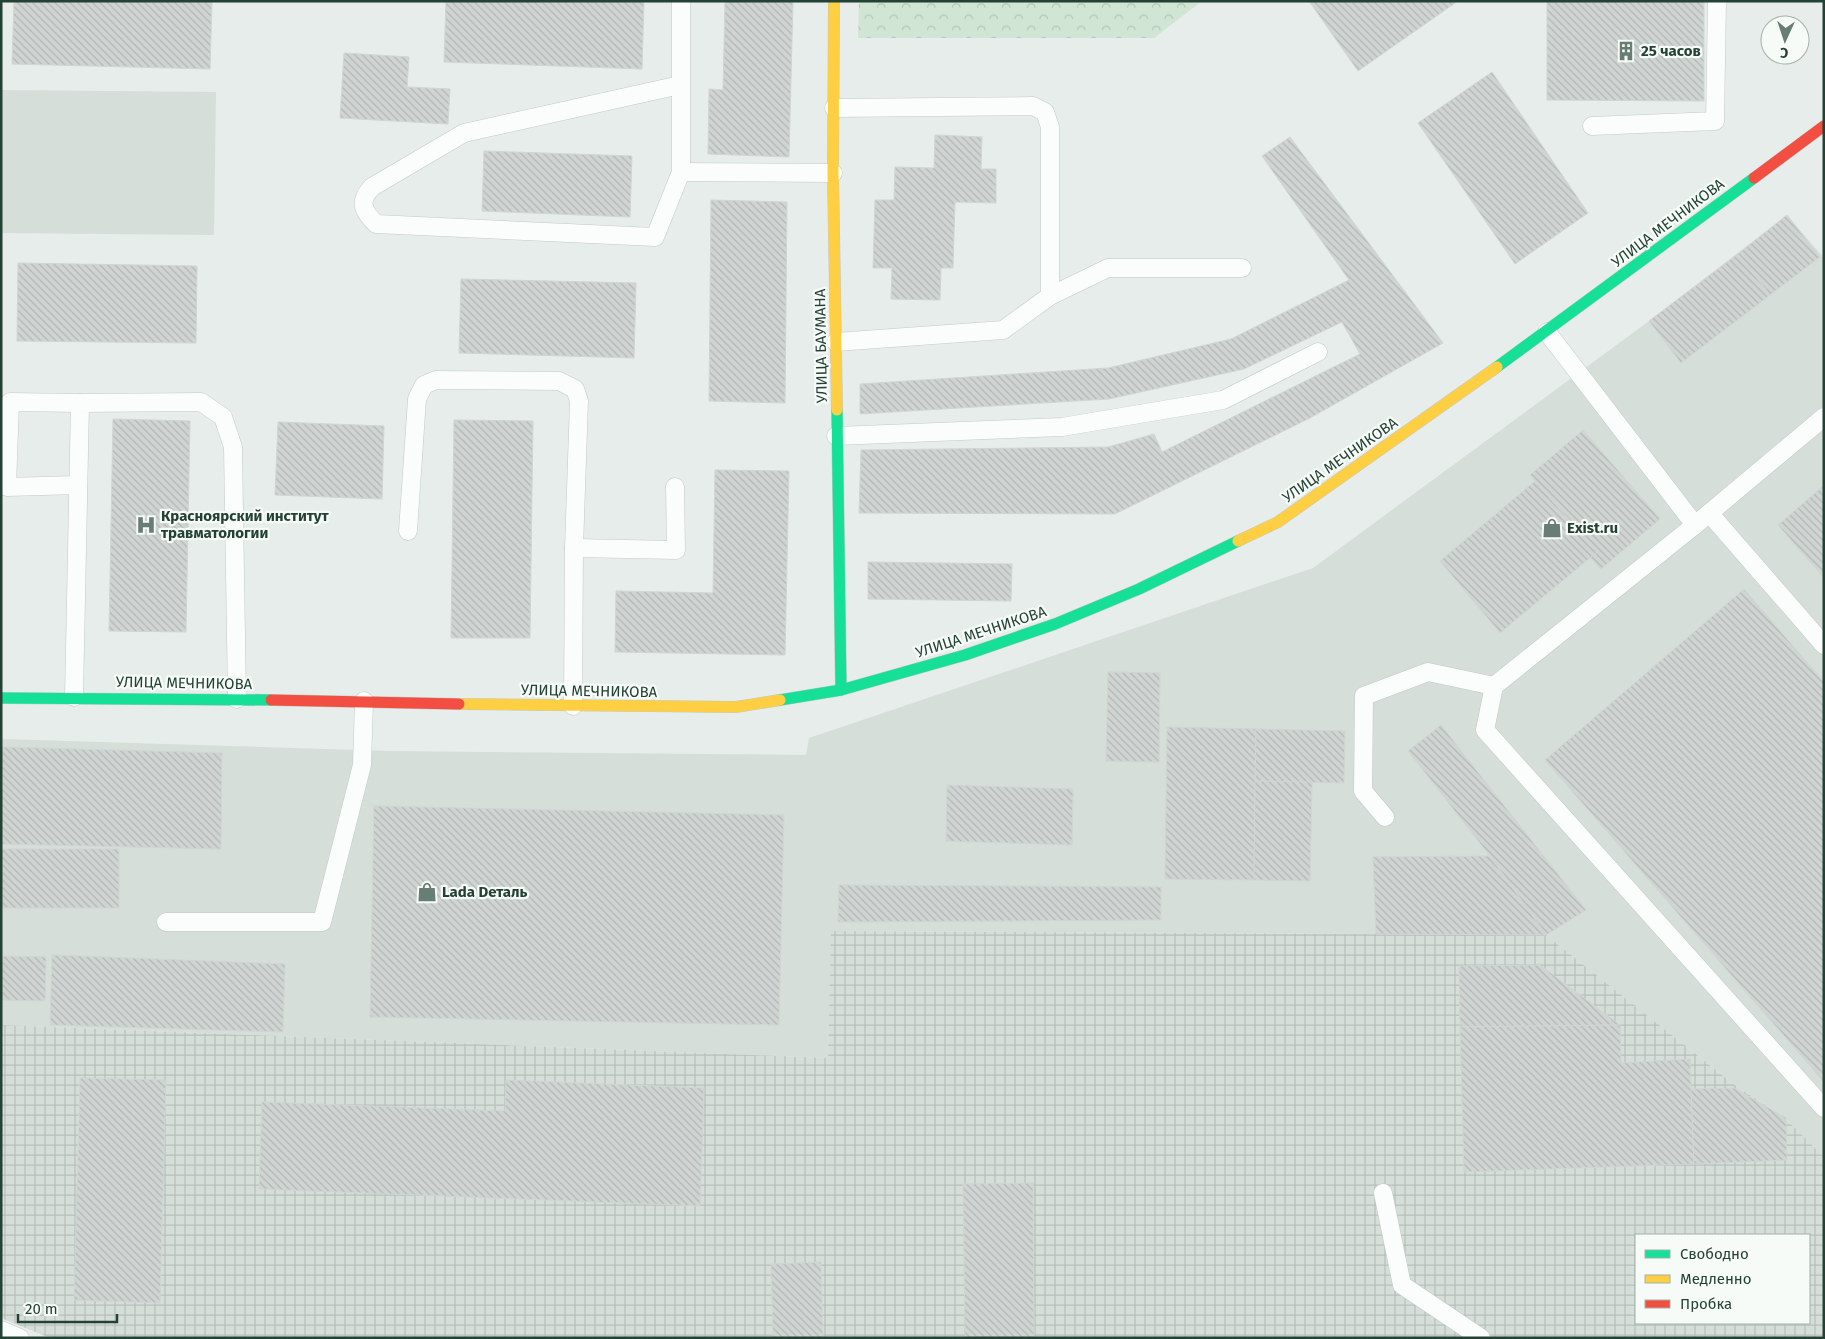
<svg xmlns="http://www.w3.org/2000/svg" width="1825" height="1339" viewBox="0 0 1825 1339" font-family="'Fira Sans',sans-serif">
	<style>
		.built { fill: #d5ded9 }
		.industrial { fill: url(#industrial-grid); fill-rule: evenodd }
		.forest { fill: url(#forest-crowns) }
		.building { fill: url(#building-back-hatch); stroke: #d0d6d3 }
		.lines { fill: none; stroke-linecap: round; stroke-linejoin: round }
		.lane-casing { stroke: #c4cac7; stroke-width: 19 }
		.fast-casing { stroke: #c3cac7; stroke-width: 12 }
		.slow-casing { stroke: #c3cac7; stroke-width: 12 }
		.jam-casing { stroke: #c3cac7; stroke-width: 12 }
		.lane { stroke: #fbfcfc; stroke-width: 18 }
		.fast { stroke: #16e098; stroke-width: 11 }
		.slow { stroke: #ffcf43; stroke-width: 11 }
		.jam { stroke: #f24e42; stroke-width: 11 }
		.labels { text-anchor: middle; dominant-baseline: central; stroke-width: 4.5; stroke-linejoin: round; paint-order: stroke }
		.poi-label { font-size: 15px; font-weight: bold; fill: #244135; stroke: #f6fbf8; text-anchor: start }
		.street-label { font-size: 15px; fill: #244135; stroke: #f6fbf8 }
	</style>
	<defs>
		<pattern id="industrial-grid" width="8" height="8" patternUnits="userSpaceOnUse" patternTransform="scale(1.25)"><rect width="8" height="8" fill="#d5ded9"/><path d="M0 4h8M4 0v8" fill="none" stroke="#b7c0bb"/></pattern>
		<pattern id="forest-crowns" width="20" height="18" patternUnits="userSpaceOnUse" patternTransform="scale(1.25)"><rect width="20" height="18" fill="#d1e5d5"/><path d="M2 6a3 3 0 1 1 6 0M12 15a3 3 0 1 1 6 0" fill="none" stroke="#b3c6b7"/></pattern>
		<pattern id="building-back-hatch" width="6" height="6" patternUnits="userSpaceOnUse" patternTransform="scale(1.25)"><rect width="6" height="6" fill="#d0d5d3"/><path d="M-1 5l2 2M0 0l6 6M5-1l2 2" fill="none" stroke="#b2b8b6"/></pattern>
	</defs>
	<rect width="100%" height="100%" fill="#e7edea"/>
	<!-- built -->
	<g class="built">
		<path d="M1 90 216 92 214 235 1 233Z"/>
		<path d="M1787 215 1824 258V1157L1785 1118 1736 1086 1546 935 832 931 828 1058 1 1025V739L390 751 806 755 809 738 1313 568 1649 321Z"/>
	</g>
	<!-- industrial -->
	<path class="industrial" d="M831 931 1546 935 1736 1086 1785 1118 1824 1157V1338H50L1 1318V1025L828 1058ZM1636 1235H1809V1323H1636Z"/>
	<!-- forest -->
	<path class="forest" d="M859 1H1202L1154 38H858Z"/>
	<!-- building -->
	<g class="building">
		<path d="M14 1H212L210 69 12 64Z"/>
		<path d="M446 1H644L642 69 444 62Z"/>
		<path d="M725 1H793L789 157 708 154 709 89 723 90Z"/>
		<path d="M1309 1H1458L1358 71Z"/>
		<path d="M1547 1H1704V101L1547 100Z"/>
		<path d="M344 53 409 57 407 87 450 89 448 124 340 118Z"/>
		<path d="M1492 72 1588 213 1515 264 1418 123Z"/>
		<path d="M935 135 982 137 981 169H996V203L955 202 953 268H941L940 300 891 299 892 268H873L875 200H894L895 167 934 168Z"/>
		<path d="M1290 137 1443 343 1310 418 1115 514 859 513 861 450 1108 447 1154 434 1162 452 1360 354 1342 322 1244 369 1109 399 860 414V384L1108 368 1231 339 1349 280 1262 156Z"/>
		<path d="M484 151 632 156 630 217 482 211Z"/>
		<path d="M711 200 787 202 785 403 709 401Z"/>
		<path d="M1787 215 1820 257 1770 295 1738 254Z"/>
		<path d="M1738 254 1770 295 1681 363 1649 321Z"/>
		<path d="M18 263 197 266 196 343 17 341Z"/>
		<path d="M461 279 636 283 634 358 459 353Z"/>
		<path d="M113 419 190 421 186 632 109 631Z"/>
		<path d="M454 420 533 421 530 638H451Z"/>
		<path d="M278 422 384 426 382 499 275 495Z"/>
		<path d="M1583 430 1660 519 1601 569 1590 557 1597 552 1530 475Z"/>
		<path d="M715 470 789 471 785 655 615 652 616 591 713 593Z"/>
		<path d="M1535 481 1597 552 1500 633 1440 561Z"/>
		<path d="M1824 485V578L1778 525Z"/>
		<path d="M868 562 1012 564 1011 601 868 599Z"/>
		<path d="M1744 589 1824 682V1082L1545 760Z"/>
		<path d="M1108 672 1160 673 1159 762 1106 761Z"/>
		<path d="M1441 725 1586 910 1546 935 1490 856 1408 751Z"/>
		<path d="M1167 727 1256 729 1254 880 1165 879Z"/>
		<path d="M1256 729 1345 731 1344 783 1255 781Z"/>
		<path d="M1 747 222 753 221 849 1 844Z"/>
		<path d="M1255 781 1312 782 1310 881 1254 880Z"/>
		<path d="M947 785 1073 789 1072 845 946 841Z"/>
		<path d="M374 806 784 815 779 1025 370 1017Z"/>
		<rect x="1" y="849" width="118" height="59"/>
		<path d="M1490 856 1546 935 1376 934 1373 857Z"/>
		<path d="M839 885 1161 887V920L838 922Z"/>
		<path d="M52 955 285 964 283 1032 50 1025Z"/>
		<path d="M1 956 46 957 45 1001 1 1000Z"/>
		<path d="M1540 965 1620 1025 1460 1027 1459 966Z"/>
		<path d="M1620 1025 1621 1063 1690 1059 1694 1164 1464 1172 1460 1027Z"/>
		<path d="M80 1078 166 1080 160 1303 74 1300Z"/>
		<path d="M506 1080 704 1088 700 1206 259 1189 262 1102 505 1111Z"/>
		<path d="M1734 1088 1786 1118 1787 1160 1694 1164 1691 1089Z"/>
		<path d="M1033 1183 1034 1338H965L963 1184Z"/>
		<path d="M821 1262 823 1338H773L771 1264Z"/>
	</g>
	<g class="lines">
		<defs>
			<g id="lane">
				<path d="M680 85 464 133 372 187C358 202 363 211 376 224L655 237 681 172V1"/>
				<path d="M834 108 1033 106 1045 112 1050 127V296"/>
				<path d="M1592 126 1715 121 1717 1"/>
				<path d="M681 172 833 173"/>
				<path d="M1547 332 1695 525 1824 417"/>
				<path d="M836 342 1003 330 1050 296 1108 268H1242"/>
				<path d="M836 436 1062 427 1223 400 1318 352"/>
				<path d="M78 485 7 487 10 402 80 403"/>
				<path d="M1710 514 1824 645"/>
				<path d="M1695 525 1494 686 1485 730 1824 1108"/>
				<path d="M408 531 417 399 424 385 436 380 559 381 575 389 579 401 574 548 573 706"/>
				<path d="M574 548 676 550 675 487"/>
				<path d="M74 697 80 403 201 402 223 417 233 447 237 699"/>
				<path d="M1385 817 1363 791 1364 696 1428 672 1494 686"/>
				<path d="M166 922H322L362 765 364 701"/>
				<path d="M1383 1193 1402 1285 1481 1338"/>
				<path d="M1 1330 20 1338"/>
			</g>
			<g id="fast">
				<path d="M1497 367 1754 178"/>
				<path d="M837 410 841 690"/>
				<path d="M1 698 271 700"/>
				<path d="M780 700 841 690 965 655 1055 624 1139 589 1238 541"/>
			</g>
			<g id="slow">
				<path d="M834 1 833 173 837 410"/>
				<path d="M1238 541 1278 522 1497 367"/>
				<path d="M459 704 736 707 780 700"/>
			</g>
			<g id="jam">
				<path d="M1754 178 1824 126"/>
				<path d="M271 700 459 704"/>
			</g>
		</defs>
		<!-- lane casing -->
		<use href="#lane" class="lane-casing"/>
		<!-- fast casing -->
		<use href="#fast" class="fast-casing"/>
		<!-- slow casing -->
		<use href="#slow" class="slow-casing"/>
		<!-- jam casing -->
		<use href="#jam" class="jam-casing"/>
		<!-- lane -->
		<use href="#lane" class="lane"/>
		<!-- fast -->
		<use href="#fast" class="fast"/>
		<!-- slow -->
		<use href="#slow" class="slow"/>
		<!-- jam -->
		<use href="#jam" class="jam"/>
	</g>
	<!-- icons -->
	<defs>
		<symbol id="building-bare" viewBox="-9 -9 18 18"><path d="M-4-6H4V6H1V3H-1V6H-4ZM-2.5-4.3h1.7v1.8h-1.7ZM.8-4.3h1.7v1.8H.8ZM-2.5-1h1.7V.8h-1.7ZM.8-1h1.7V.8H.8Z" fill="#687d74" stroke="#f6fbf8" stroke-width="2.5" paint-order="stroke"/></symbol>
		<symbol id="hospital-bare" viewBox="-9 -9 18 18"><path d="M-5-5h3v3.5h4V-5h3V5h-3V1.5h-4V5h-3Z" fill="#687d74" stroke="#f6fbf8" stroke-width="2.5" paint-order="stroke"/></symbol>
		<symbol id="shop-bare" viewBox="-9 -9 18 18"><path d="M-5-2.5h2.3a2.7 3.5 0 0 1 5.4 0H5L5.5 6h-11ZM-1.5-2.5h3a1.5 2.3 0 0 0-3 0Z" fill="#687d74" stroke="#f6fbf8" stroke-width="2.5" paint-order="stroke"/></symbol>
	</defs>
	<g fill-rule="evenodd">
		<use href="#building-bare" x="1612" y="37" width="28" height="28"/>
		<use href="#hospital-bare" x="132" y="511" width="28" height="28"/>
		<use href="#shop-bare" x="1538" y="514" width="28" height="28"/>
		<use href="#shop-bare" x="413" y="878" width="28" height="28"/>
	</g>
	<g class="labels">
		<!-- poi labels -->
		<g class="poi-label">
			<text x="1641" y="51">25 часов</text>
			<text x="161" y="516">Красноярский институт<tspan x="161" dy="17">травматологии</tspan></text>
			<text x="1567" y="528">Exist.ru</text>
			<text x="442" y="892">Lada Dеталь</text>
		</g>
		<!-- street labels -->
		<g class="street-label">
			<text transform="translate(1668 223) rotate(-37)">УЛИЦА МЕЧНИКОВА</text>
			<text transform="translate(821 346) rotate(-91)">УЛИЦА БАУМАНА</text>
			<text transform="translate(1340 460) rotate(-35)">УЛИЦА МЕЧНИКОВА</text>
			<text transform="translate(981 632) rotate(-18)">УЛИЦА МЕЧНИКОВА</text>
			<text transform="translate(184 683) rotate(1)">УЛИЦА МЕЧНИКОВА</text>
			<text transform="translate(589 691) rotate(1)">УЛИЦА МЕЧНИКОВА</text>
		</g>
	</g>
	<!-- border -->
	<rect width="1825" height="1339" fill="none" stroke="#244135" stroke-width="5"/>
	<!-- legend -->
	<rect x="1635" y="1234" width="175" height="90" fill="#f6fbf8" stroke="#a2b1aa"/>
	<rect x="1645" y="1250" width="25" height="8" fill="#16e098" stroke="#a2b1aa"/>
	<text x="1680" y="1259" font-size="15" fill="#244135">Свободно</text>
	<rect x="1645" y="1275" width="25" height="8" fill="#ffcf43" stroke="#a2b1aa"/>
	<text x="1680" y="1284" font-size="15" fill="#244135">Медленно</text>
	<rect x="1645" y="1300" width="25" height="8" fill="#f24e42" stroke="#a2b1aa"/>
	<text x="1680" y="1309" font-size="15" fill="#244135">Пробка</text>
	<!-- north arrow -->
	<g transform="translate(1785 40) rotate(183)"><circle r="24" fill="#f6fbf8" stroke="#a2b1aa"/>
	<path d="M0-4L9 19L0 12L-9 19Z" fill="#687d74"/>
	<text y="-8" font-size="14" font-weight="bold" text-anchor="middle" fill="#244135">С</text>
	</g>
	<!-- scale -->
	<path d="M18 1314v8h99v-8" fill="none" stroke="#244135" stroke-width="2.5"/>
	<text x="25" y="1314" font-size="15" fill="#244135" stroke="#f6fbf8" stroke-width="4" paint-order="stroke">20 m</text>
</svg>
